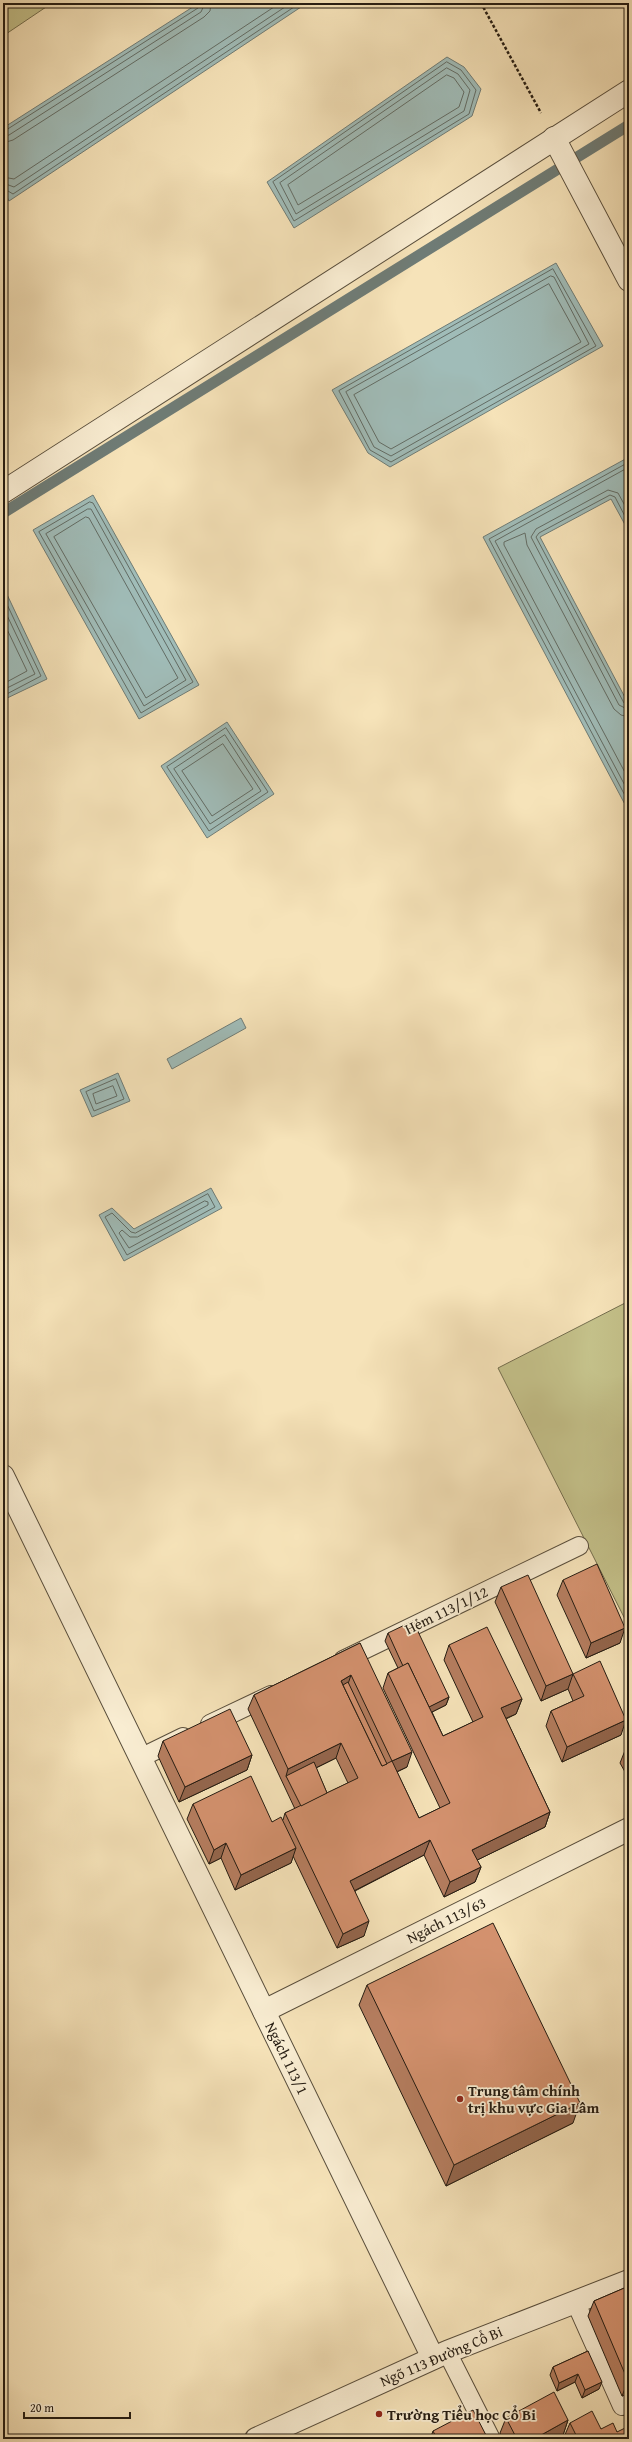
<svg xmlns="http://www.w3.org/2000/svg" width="632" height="2442" viewBox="0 0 632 2442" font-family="'Gentium Book Plus',serif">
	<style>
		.green { fill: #c4c18a; stroke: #746e4e }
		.water { fill: #a0bcb8; stroke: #6f7c76 }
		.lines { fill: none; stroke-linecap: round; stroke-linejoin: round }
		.shore { stroke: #626c65; stroke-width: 1 }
		.stream { stroke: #6f7c76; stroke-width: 11 }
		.lane-casing { stroke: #594e3c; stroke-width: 20 }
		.street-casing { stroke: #594e3c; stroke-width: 24 }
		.path { stroke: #251c12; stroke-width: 2.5; stroke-dasharray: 3 2; stroke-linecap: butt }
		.lane { stroke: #f9edd2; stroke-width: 18 }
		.street { stroke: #f9edd2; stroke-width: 22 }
		.wall { fill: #b57d5f; stroke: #251c12; fill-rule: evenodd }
		.shaded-wall { fill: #94664d; stroke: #251c12 }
		.building { fill: #d3916e; stroke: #251c12 }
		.poi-dot { fill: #8f2418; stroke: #f9edd2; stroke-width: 1.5 }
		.labels { text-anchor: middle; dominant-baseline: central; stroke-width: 3.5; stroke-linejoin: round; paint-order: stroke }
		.street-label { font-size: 15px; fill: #251c12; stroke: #f9edd2 }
		.poi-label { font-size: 15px; font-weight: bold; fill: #251c12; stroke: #f9edd2; text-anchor: start }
	</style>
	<rect width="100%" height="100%" fill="#f6e3b9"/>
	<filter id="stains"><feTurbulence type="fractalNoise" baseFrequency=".005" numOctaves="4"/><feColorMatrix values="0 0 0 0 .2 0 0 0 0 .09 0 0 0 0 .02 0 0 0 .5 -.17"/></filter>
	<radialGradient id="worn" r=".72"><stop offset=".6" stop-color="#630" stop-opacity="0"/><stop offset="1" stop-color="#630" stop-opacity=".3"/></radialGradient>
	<!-- green -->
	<g class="green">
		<path d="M3 3H52L3 36Z"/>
		<path d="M629 1301V1627L498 1368Z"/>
	</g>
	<!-- water -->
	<g class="water">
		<path d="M199 3H307L9 201 3 189V128Z"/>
		<path d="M447 57 464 67 481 89 472 116 294 228 267 182Z"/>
		<path d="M556 263 603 346 390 467 368 453 332 390Z"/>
		<path d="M629 457V532L611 499 540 537 629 705V812L483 537Z"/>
		<path d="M93 495 199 685 139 719 33 530Z"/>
		<path d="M3 586 47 679 3 700Z"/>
		<path d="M227 722 274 794 207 838 161 766Z"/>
		<path d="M241 1018 246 1028 172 1069 167 1059Z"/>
		<path d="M118 1073 130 1101 92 1117 80 1090Z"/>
		<path d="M211 1188 222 1208 124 1261 99 1215 112 1208 134 1229Z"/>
	</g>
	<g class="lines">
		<!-- shore -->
		<g class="shore">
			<path d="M447 62 461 70 476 90 469 114 294 221 273 182Z"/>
			<path d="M447 68 458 74 470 90 464 111 296 214 280 183Z"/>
			<path d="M447 75 454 78 464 92 459 107 298 205 288 185Z"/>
			<path d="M3 132 198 8 200 3"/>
			<path d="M3 137 9 135 201 12 205 3"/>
			<path d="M3 143 13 140 204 17 210 11 211 3"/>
			<path d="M3 177 14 179 280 3"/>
			<path d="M3 183 14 187 291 3"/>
			<path d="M3 188 13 194 300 3"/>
			<path d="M553 269 596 346 391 462 370 450 339 391Z"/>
			<path d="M551 276 554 277 589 344 391 456 374 447 346 392Z"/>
			<path d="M549 284 581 342 391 449 379 442 354 395Z"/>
			<path d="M629 462 489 539 629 803"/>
			<path d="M629 467 495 541 629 793"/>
			<path d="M90 502 93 503 193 682 141 713 39 532Z"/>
			<path d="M88 509H91L186 680 144 706 46 534Z"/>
			<path d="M629 513 618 493 608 490 536 529 531 537 619 705 629 710"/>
			<path d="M86 517 89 518 178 678 146 698 54 537Z"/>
			<path d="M629 524 615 497 610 495 539 533 536 537 624 703 629 705"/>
			<path d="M3 596 41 676 3 696"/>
			<path d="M3 607 35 674 3 690"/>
			<path d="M3 621 27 671 3 684"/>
			<path d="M629 717 621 715 614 709 527 545 525 533 504 542V545L629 780"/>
			<path d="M226 728 268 792 209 831 167 767Z"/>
			<path d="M225 735 261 791 210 824 174 769Z"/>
			<path d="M223 744 253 789 212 816 182 771Z"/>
			<path d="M116 1079 124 1099 94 1111 86 1092Z"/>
			<path d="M113 1086 117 1096 96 1104 93 1094Z"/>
			<path d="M208 1194 215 1207 127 1255 105 1217 112 1213 131 1232 135 1233Z"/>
			<path d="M205 1201 208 1202V1205L129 1248 119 1233 122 1230 130 1237H137Z"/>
		</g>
		<!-- stream -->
		<path class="stream" d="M3 513 629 125"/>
		<defs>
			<g id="lane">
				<path d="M343 1660 579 1546"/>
				<path d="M210 1724 271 1695"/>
				<path d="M140 1758 183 1737"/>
				<path d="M575 2301 622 2406 629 2403"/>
				<path d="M447 2352 491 2439"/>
			</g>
			<g id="street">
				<path d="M554 138 629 280"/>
				<path d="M3 492 629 91"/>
				<path d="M3 1476 433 2358"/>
				<path d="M264 2011 629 1829"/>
				<path d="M256 2439 447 2352 629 2281"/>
			</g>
		</defs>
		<!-- lane casing -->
		<use href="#lane" class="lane-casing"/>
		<!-- street casing -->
		<use href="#street" class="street-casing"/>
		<!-- path -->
		<path class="path" d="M481 3 541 113"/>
		<!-- lane -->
		<use href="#lane" class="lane"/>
		<!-- street -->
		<use href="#street" class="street"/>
	</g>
	<!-- wall -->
	<g class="wall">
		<path d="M563 1580 620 1643 586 1658 557 1595Z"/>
		<path d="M501 1587 573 1674 621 1735 562 1762 546 1726 551 1711 573 1701 568 1689 541 1701 495 1602Z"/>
		<path d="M388 1633 449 1697 446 1705 432 1712 443 1736 473 1722 444 1660 449 1645 522 1699 516 1714 506 1719 550 1812 545 1827 477 1860 481 1867 475 1882 444 1897 424 1855 355 1891 364 1936 337 1948 293 1856 291 1863 235 1890 221 1858 209 1864 187 1819 193 1804 272 1822 283 1820 285 1813 295 1809 248 1709 254 1695 360 1643 407 1767 397 1772 419 1818 440 1808 383 1688 388 1673 398 1668 385 1641ZM336 1758 348 1783 327 1793 316 1768Z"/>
		<path d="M163 1741 252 1755 247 1770 179 1802 158 1756Z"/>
		<path d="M629 1746V1779L620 1763 626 1748Z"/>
		<path d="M367 1985 573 2123 446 2186 359 2005Z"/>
		<path d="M629 2286V2394L622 2396 588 2316 594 2301Z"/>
		<path d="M588 2351 599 2389 582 2398 575 2382 557 2391 550 2375 553 2367Z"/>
		<path d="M506 2418 568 2420 563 2435 555 2439H503L500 2433Z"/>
		<path d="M570 2423 601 2429 617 2432 629 2439H565L564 2437Z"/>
		<path d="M433 2431 488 2439H430Z"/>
	</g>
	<!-- shaded-wall -->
	<g class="shaded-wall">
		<path d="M625 1628 620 1643 586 1658 591 1643Z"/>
		<path d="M573 1674 568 1689 541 1701 546 1686Z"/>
		<path d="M351 1675 346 1690 341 1681Z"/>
		<path d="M449 1697 446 1705 422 1717 424 1709Z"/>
		<path d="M522 1699 516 1714 495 1723 501 1708Z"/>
		<path d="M626 1720 621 1735 562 1762 567 1747Z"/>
		<path d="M341 1743 336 1758 289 1781 286 1776 288 1769Z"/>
		<path d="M412 1752 407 1767 376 1781 392 1761Z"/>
		<path d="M252 1755 247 1770 179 1802 185 1787Z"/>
		<path d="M550 1812 545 1827 467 1865 472 1850Z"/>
		<path d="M430 1840 424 1855 344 1896 350 1881Z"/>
		<path d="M226 1843 221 1858 209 1864 214 1850Z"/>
		<path d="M296 1848 291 1863 235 1890 241 1875Z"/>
		<path d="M481 1867 475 1882 444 1897 450 1882Z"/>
		<path d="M369 1921 364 1936 337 1948 343 1934Z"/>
		<path d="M580 2103 573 2123 446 2186 454 2165Z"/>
		<path d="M578 2374 575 2382 557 2391 559 2383Z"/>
		<path d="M628 2381H629V2394L622 2396Z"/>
		<path d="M602 2382 599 2389 582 2398 585 2390Z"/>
		<path d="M568 2420 563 2435 555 2439H534Z"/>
	</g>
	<!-- building -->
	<g class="building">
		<path d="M597 1564 625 1628 591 1643 563 1580Z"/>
		<path d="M528 1575 573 1674 546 1686 501 1587Z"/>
		<path d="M413 1621 449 1697 429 1707 408 1663 403 1666 388 1633Z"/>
		<path d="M487 1627 522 1699 501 1708 550 1812 472 1850 481 1867 450 1882 430 1840 350 1881 369 1921 343 1934 285 1813 358 1778 341 1743 288 1769 254 1695 360 1643 412 1752 392 1761 351 1675 341 1681 382 1766 392 1761 419 1818 450 1803 388 1673 408 1663 443 1736 458 1729 483 1717 449 1645Z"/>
		<path d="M600 1661 626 1720 567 1747 551 1711 584 1696 573 1674Z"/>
		<path d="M348 1682 387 1764 382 1766 343 1685Z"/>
		<path d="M230 1709 252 1755 185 1787 163 1741Z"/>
		<path d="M629 1746V1755L626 1748Z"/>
		<path d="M314 1762 327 1793 301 1806 286 1776Z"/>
		<path d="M251 1776 272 1822 281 1817 296 1848 241 1875 226 1843 214 1850 193 1804Z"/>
		<path d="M493 1923 580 2103 454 2165 367 1985Z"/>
		<path d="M629 2286V2381H628L594 2301Z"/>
		<path d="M588 2351 602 2382 585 2390 578 2374 559 2383 553 2367Z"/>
		<path d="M554 2392 568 2420 534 2439H517L506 2418Z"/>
		<path d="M473 2410 488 2439H437L433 2431Z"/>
		<path d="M592 2411 601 2429 613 2423 617 2432 629 2426V2439H578L570 2423Z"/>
	</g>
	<!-- markers -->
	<g class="poi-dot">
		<circle cx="460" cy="2099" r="4"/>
		<circle cx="379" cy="2414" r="4"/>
	</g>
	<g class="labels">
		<!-- street labels -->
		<g class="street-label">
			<text transform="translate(446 1610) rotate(-26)">Hẻm 113/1/12</text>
			<text transform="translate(446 1920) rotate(-26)">Ngách 113/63</text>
			<text transform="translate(287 2058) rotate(64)">Ngách 113/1</text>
			<text transform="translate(441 2356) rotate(-23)">Ngõ 113 Đường Cổ Bi</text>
		</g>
		<!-- poi labels -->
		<g class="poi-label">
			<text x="468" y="2090">Trung tâm chính<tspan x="468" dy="17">trị khu vực Gia Lâm</tspan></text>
			<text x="387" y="2414">Trường Tiểu học Cổ Bi</text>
		</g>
	</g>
	<!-- margin -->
	<rect width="632" height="2442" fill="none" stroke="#f6e3b9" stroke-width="16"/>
	<rect x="4" y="4" width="624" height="2434" fill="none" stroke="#251c12" stroke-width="2"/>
	<rect x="8" y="8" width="616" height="2426" fill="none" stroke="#251c12"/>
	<!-- scale -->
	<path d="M24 2412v6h106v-6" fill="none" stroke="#251c12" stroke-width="2"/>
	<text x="30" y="2412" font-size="12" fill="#251c12" stroke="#f9edd2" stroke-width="3" paint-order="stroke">20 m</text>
	<rect width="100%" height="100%" filter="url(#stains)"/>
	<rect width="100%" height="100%" fill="url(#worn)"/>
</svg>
